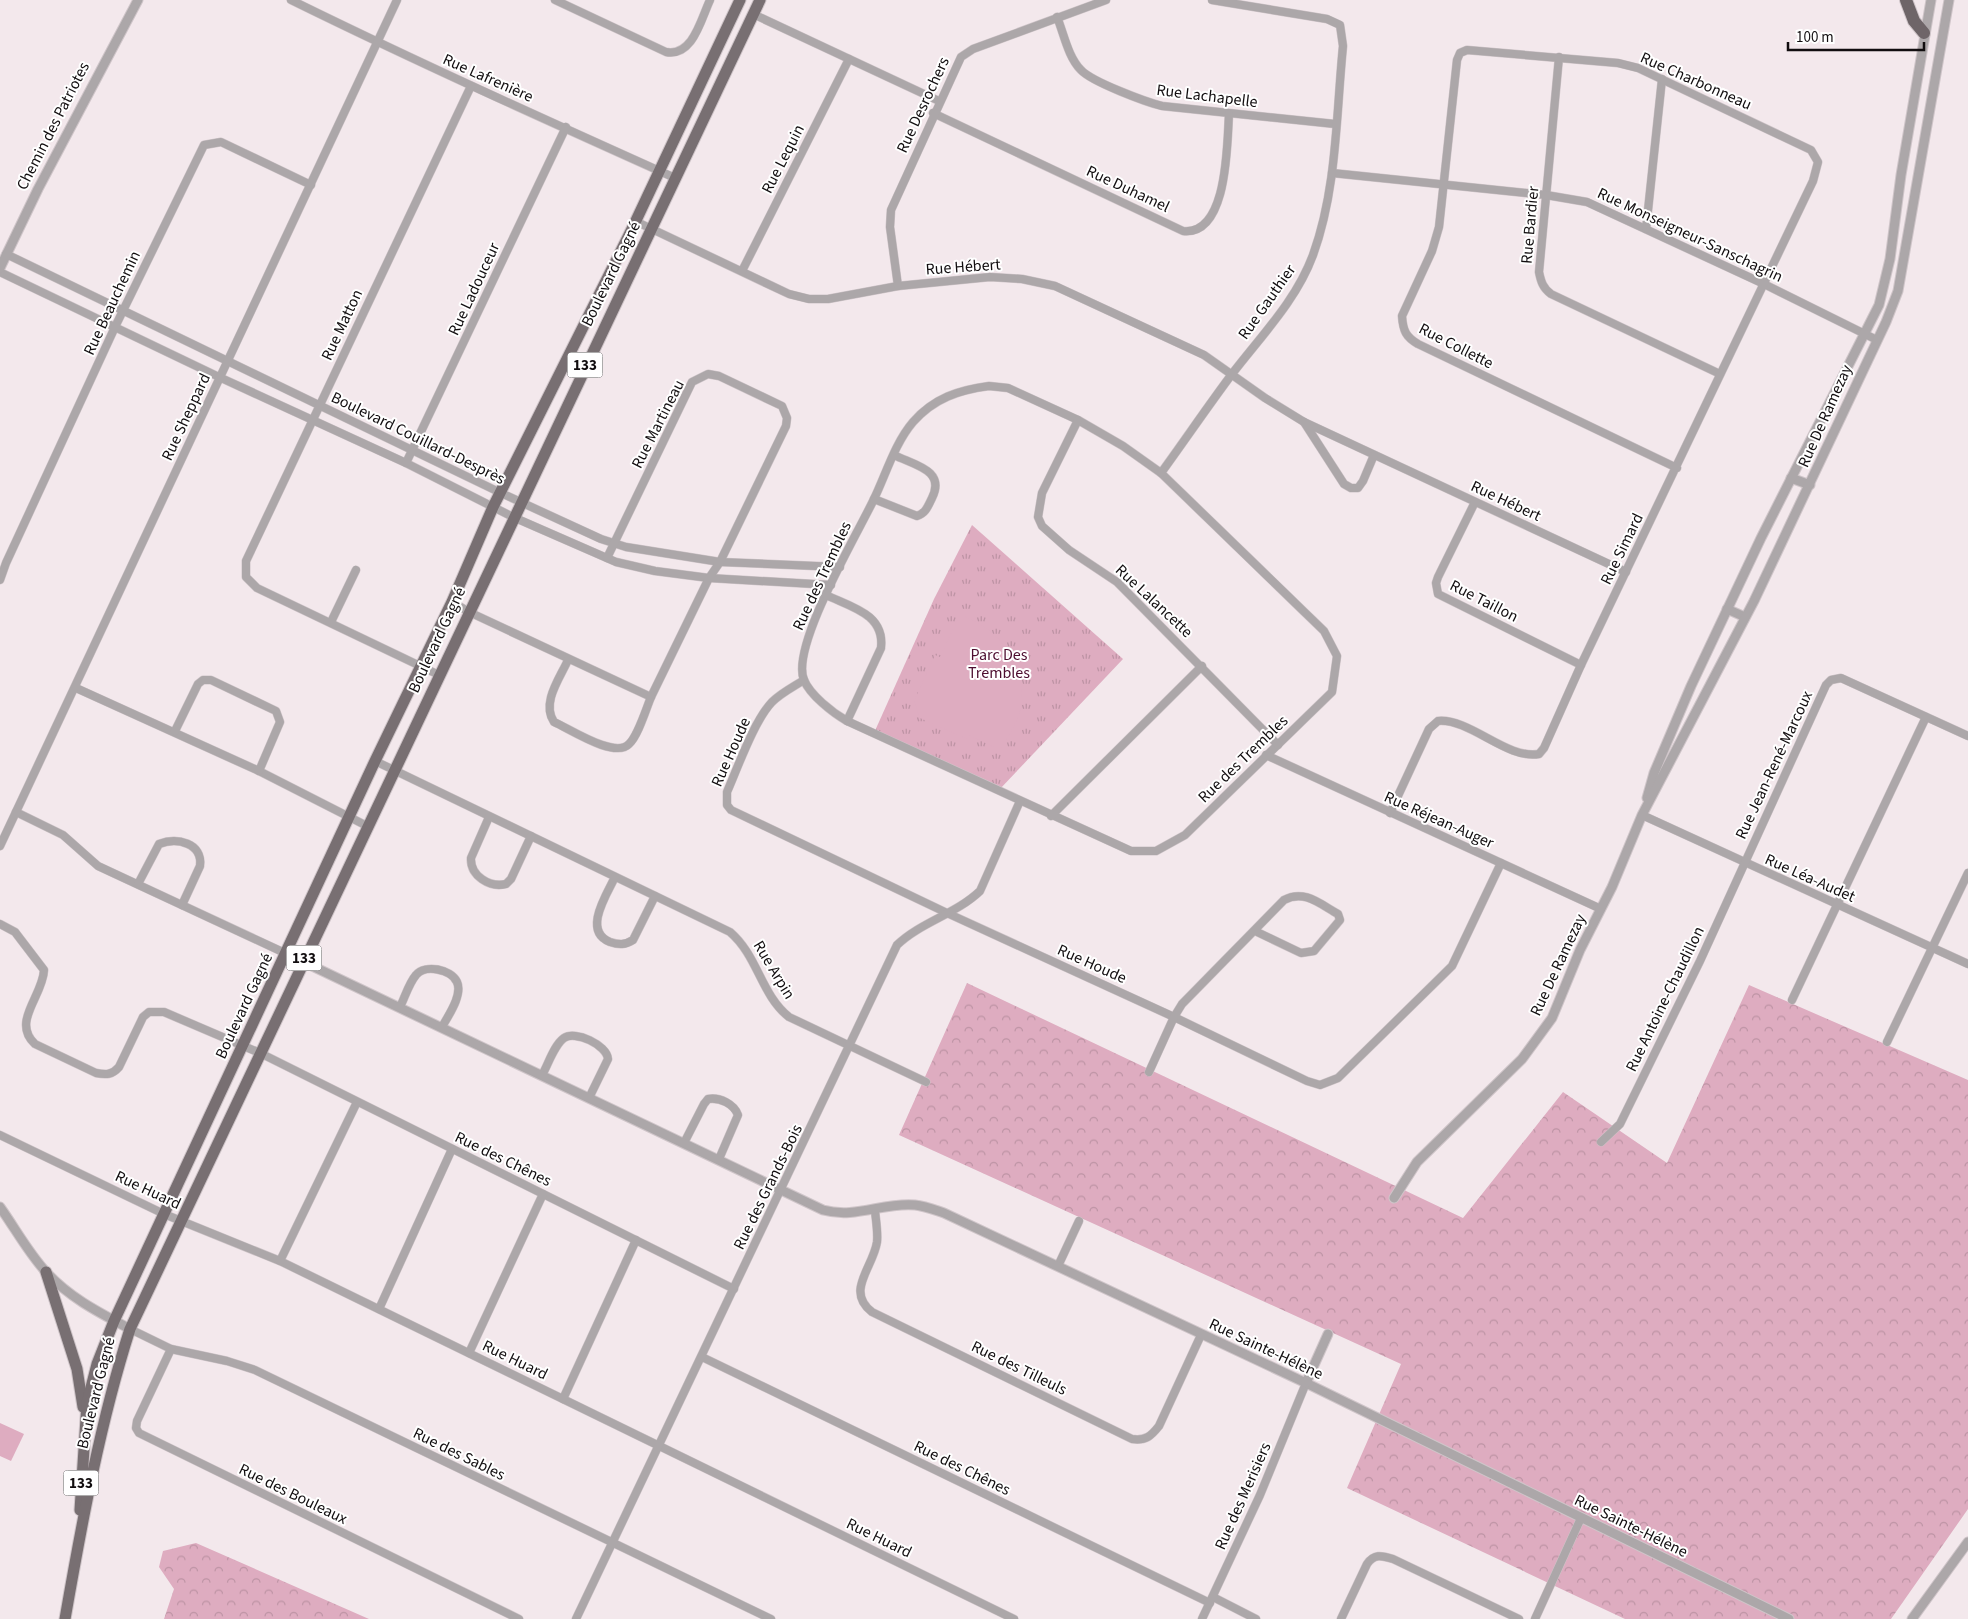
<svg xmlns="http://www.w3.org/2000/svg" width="1968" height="1619" viewBox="0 0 1968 1619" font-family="'Source Sans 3',sans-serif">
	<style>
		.forest { fill: url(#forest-crowns) }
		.park { fill: url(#park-tufts) }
		.pitch { fill: #deacc0 }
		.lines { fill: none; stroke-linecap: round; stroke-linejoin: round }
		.minor-casing { stroke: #cfc5c9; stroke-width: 9 }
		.tertiary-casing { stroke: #cfc5c9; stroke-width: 11 }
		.primary-casing { stroke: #cfc5c9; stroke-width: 13 }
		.trunk-casing { stroke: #cfc5c9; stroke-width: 14 }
		.minor { stroke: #aca7a9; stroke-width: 8 }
		.tertiary { stroke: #aca7a9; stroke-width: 9 }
		.primary { stroke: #786f72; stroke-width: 11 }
		.trunk { stroke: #6e6568; stroke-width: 12 }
		.labels { text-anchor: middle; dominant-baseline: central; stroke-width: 4; stroke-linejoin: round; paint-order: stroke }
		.shield { fill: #fff; stroke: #585657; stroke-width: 1 }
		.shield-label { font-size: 15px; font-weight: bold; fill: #110d0f }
		.street-label { font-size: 16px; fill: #110d0f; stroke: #fff }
		.park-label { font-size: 16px; fill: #4d0d2f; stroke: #fff }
	</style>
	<defs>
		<pattern id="forest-crowns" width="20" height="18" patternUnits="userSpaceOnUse" patternTransform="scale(1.25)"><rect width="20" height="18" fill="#deacc0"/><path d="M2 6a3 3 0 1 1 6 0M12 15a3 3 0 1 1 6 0" fill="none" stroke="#bd93a4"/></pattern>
		<pattern id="park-tufts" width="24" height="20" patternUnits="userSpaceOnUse" patternTransform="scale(1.25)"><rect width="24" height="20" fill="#deacc0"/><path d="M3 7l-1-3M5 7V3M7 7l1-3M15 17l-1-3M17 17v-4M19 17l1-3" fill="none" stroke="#bd93a4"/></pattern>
	</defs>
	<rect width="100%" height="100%" fill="#f3e8ec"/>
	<!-- forest -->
	<g class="forest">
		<path d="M967 983 1463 1218 1563 1092 1667 1163 1749 985 1968 1080V1509L1891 1619H1625L1347 1488 1401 1364 899 1135Z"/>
		<path d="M196 1543 369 1619H164L174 1589 159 1567 163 1551Z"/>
	</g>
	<!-- park -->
	<path class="park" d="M972 525 1123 659 999 790 874 733 934 599Z"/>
	<!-- pitch -->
	<g class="pitch">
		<path d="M960 614C970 619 981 624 990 631 1011 648 1026 681 1021 708 1017 723 1008 736 1000 750L969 735 967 739 920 718 914 701 935 655 940 657Z"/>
		<path d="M0 1423 24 1434 11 1461 0 1456Z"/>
	</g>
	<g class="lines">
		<defs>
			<g id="minor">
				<path d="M291 0C417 62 546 120 675 178"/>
				<path d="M555 0 666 52C693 57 701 19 710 0"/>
				<path d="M753 14 939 101"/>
				<path d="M1057 17C1064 34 1068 57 1081 70 1092 82 1146 102 1162 106L1335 124"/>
				<path d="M1559 57 1539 272C1541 282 1543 288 1551 294L1720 374"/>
				<path d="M933 113 1183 231C1228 236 1227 144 1229 114"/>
				<path d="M1332 173 1546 195 1587 202 1764 284 1877 340"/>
				<path d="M635 221 789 294 809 299H828L898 286 990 277 1022 279 1055 286 1204 355 1265 398 1304 422 1626 572"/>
				<path d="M1646 229 1662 79"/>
				<path d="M6 254 501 493 601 539 626 547 720 562 840 567"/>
				<path d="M742 271 849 59"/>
				<path d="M0 272 219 377 406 463 513 517 616 562 655 571 709 578 831 585"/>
				<path d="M898 286 890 227 891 210 961 57 973 49 1106 0"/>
				<path d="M989 386 1008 388 1078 420 1123 446 1161 473 1324 631 1337 656 1332 692 1185 835 1156 851H1131L847 721C833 713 810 695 804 680 790 647 858 533 874 499 886 474 895 443 913 422 934 398 959 390 989 386Z"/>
				<path d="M1078 420 1042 493 1038 517 1042 526 1069 550 1117 582 1278 745"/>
				<path d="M1304 422 1344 484 1351 488H1358L1363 481 1374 455"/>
				<path d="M406 463 566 127"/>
				<path d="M1161 473C1185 440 1208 406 1232 374 1261 336 1296 301 1313 255 1337 189 1336 116 1343 46L1340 25 1327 19 1212 0"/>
				<path d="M874 499 917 516C926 513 928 506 932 498 946 470 914 465 894 455"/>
				<path d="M1475 502 1438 577 1436 583 1438 594 1581 665"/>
				<path d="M0 580 6 563 115 327 204 145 221 142 311 185"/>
				<path d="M826 595C851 607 885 614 881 648L847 721"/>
				<path d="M452 602 469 612 651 697 709 578 720 562 786 426 787 418 782 406 719 376 708 374 692 382 607 558"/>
				<path d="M331 622 356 570"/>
				<path d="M568 660C560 678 541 703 554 722 570 729 615 759 629 744 638 736 646 709 651 697"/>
				<path d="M439 675 257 588 246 577V561L471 86"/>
				<path d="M804 680C793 687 781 693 772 702 754 721 738 767 727 792V805L731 810 947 913 1174 1017 1307 1081 1320 1085 1338 1078 1452 966 1501 863"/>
				<path d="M76 688 259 771 367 826"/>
				<path d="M175 731 198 684 203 680H211L276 711 280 722 259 771"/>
				<path d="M1266 755 1601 909"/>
				<path d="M375 761 730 932C758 956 761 995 789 1017L926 1082"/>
				<path d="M16 812 63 835 98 866 287 954"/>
				<path d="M1390 813 1429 729 1438 721C1470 718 1507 760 1539 754L1544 748 1581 665 1813 181 1818 162 1811 150 1638 68 1618 63 1467 50 1460 53 1457 60 1439 227 1432 251 1402 316C1403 331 1406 337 1418 344L1677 468"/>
				<path d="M1642 815 1968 964"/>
				<path d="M1051 816 1202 666"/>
				<path d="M489 817 471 858C470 876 490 888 506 884L511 879 531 836"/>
				<path d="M0 846 397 0"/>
				<path d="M615 877C607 894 582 931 610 942 619 945 625 945 633 940L655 896"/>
				<path d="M138 884 159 844C177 837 203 843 200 866L182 905"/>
				<path d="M0 924 15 932 44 970C43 996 11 1022 35 1044L96 1073C106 1075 112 1075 119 1067L143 1017 149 1012H164L260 1053 734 1289"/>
				<path d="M1792 1000 1926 717"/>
				<path d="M400 1007C405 997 409 983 416 975 425 964 451 969 457 982 463 995 448 1016 442 1027"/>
				<path d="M1887 1042 1968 873"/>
				<path d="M1149 1072 1174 1017 1182 1004 1284 900C1304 889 1320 904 1338 914L1340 920 1314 951 1301 953 1255 931"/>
				<path d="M542 1075C548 1065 554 1045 564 1038 575 1030 607 1045 608 1059L589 1098"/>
				<path d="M0 1135 164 1214 280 1261 1014 1619"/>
				<path d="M1601 1142 1620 1124 1700 961 1826 685 1831 680 1841 678 1968 736"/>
				<path d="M684 1143 704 1104 708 1099C720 1097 734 1104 738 1115L719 1159"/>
				<path d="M875 1211C876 1221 878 1232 877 1242 873 1268 845 1291 872 1312L1132 1439C1146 1441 1151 1436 1159 1426L1201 1335"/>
				<path d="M280 1261 357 1102"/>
				<path d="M1058 1266 1079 1221"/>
				<path d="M379 1309 452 1149"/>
				<path d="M130 1329 171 1349 227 1361 255 1370 771 1619"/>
				<path d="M171 1349 137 1421 136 1428 139 1433 519 1619"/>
				<path d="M469 1353 543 1194"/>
				<path d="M702 1357 1210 1603"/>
				<path d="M563 1399 636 1240"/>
				<path d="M1213 1597 1256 1619"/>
				<path d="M576 1619 897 945C921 922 956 914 980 891L1020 801"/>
				<path d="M1202 1619 1260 1495 1306 1383"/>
				<path d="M1341 1619 1367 1564C1374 1554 1381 1555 1393 1559L1519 1619"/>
				<path d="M1535 1619 1581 1518"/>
			</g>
			<g id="tertiary">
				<path d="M0 268 38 189 138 0"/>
				<path d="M1791 478 1810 485"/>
				<path d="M1727 609 1745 617"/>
				<path d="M1647 798 1654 773 1691 686 1761 538 1879 305 1890 259 1901 175 1931 0"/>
				<path d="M287 954 823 1210C856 1219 883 1202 915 1205 925 1206 935 1210 944 1213L1306 1383 1789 1619"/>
				<path d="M1394 1198 1417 1162 1522 1059 1552 1018 1580 950 1612 887 1642 815 1754 601 1886 322 1898 291 1949 0"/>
				<path d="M0 1207C15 1228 29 1254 47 1273 70 1298 100 1313 130 1329"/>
				<path d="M1306 1383 1328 1334"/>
				<path d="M1912 1619 1968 1542"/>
			</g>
			<g id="primary">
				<path d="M46 1272 77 1369 83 1407"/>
				<path d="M80 1510 87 1403 97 1364 114 1321 375 761 452 602 493 507 632 229 740 0"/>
				<path d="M65 1619C82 1522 100 1423 130 1329L760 0"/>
			</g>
			<path id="trunk" d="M1906 0 1914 21 1924 33"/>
		</defs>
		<!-- minor casing -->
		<use href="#minor" class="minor-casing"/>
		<!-- tertiary casing -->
		<use href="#tertiary" class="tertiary-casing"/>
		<!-- primary casing -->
		<use href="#primary" class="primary-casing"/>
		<!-- trunk casing -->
		<use href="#trunk" class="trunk-casing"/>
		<!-- minor -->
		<use href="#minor" class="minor"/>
		<!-- tertiary -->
		<use href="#tertiary" class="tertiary"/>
		<!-- primary -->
		<use href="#primary" class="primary"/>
		<!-- trunk -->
		<use href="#trunk" class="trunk"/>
	</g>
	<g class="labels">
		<!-- shield labels -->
		<g class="shield">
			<rect x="567.5" y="352.5" width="35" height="25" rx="4"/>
			<rect x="286.5" y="945.5" width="35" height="25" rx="4"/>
			<rect x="63.5" y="1470.5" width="35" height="25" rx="4"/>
		</g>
		<g class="shield-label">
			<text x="585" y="365">133</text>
			<text x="304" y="958">133</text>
			<text x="81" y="1483">133</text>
		</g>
		<!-- street labels -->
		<g class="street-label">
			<text transform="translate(488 78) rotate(24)">Rue Lafrenière</text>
			<text transform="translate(1696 81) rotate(24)">Rue Charbonneau</text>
			<text transform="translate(1207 96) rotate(7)">Rue Lachapelle</text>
			<text transform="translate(923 105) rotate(-65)">Rue Desrochers</text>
			<text transform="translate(53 126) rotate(-63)">Chemin des Patriotes</text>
			<text transform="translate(783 159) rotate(-63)">Rue Lequin</text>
			<text transform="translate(1128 189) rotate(25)">Rue Duhamel</text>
			<text transform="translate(1530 225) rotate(-85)">Rue Bardier</text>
			<text transform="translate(1690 235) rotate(25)">Rue Monseigneur-Sanschagrin</text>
			<text transform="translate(963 267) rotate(-4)">Rue Hébert</text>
			<text transform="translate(611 274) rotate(-64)">Boulevard Gagné</text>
			<text transform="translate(474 289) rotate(-65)">Rue Ladouceur</text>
			<text transform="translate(1267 302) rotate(-55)">Rue Gauthier</text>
			<text transform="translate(112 303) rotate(-65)">Rue Beauchemin</text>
			<text transform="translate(342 325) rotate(-65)">Rue Matton</text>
			<text transform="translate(1456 346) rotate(27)">Rue Collette</text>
			<text transform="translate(1825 416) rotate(-66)">Rue De Ramezay</text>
			<text transform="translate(186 417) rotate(-65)">Rue Sheppard</text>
			<text transform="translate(658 424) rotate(-63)">Rue Martineau</text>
			<text transform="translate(418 438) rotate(26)">Boulevard Couillard-Desprès</text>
			<text transform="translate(1506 501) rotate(25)">Rue Hébert</text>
			<text transform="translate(1622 549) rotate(-64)">Rue Simard</text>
			<text transform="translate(822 576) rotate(-65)">Rue des Trembles</text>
			<text transform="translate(1154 601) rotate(43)">Rue Lalancette</text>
			<text transform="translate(1484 601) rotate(27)">Rue Taillon</text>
			<text transform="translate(437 640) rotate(-65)">Boulevard Gagné</text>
			<text transform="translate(731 752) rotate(-66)">Rue Houde</text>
			<text transform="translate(1243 759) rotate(-44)">Rue des Trembles</text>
			<text transform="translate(1774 765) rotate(-65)">Rue Jean-René-Marcoux</text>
			<text transform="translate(1439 820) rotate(24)">Rue Réjean-Auger</text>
			<text transform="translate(1810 878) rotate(24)">Rue Léa-Audet</text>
			<text transform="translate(1092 964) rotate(24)">Rue Houde</text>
			<text transform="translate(1558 965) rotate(-65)">Rue De Ramezay</text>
			<text transform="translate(774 970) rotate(59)">Rue Arpin</text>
			<text transform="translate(1665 999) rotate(-64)">Rue Antoine-Chaudillon</text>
			<text transform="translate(244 1006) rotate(-65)">Boulevard Gagné</text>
			<text transform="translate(503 1159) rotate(26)">Rue des Chênes</text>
			<text transform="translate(768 1187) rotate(-64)">Rue des Grands-Bois</text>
			<text transform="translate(148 1190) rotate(25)">Rue Huard</text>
			<text transform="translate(1266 1349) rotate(25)">Rue Sainte-Hélène</text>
			<text transform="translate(515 1360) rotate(26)">Rue Huard</text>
			<text transform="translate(1019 1368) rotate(26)">Rue des Tilleuls</text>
			<text transform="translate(96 1393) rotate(-76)">Boulevard Gagné</text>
			<text transform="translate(459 1454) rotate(26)">Rue des Sables</text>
			<text transform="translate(962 1468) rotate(26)">Rue des Chênes</text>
			<text transform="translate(293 1494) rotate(26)">Rue des Bouleaux</text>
			<text transform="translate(1243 1496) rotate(-66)">Rue des Merisiers</text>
			<text transform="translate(1631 1526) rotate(26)">Rue Sainte-Hélène</text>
			<text transform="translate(879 1538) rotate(26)">Rue Huard</text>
		</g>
		<!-- park labels -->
		<g class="park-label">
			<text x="999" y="655">Parc Des<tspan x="999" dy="18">Trembles</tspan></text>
		</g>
	</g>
	<!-- scale -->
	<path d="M1788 42v8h136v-8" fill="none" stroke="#110d0f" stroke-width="2.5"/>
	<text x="1796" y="42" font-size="15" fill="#110d0f" stroke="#ffffff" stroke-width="4" paint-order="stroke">100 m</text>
</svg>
